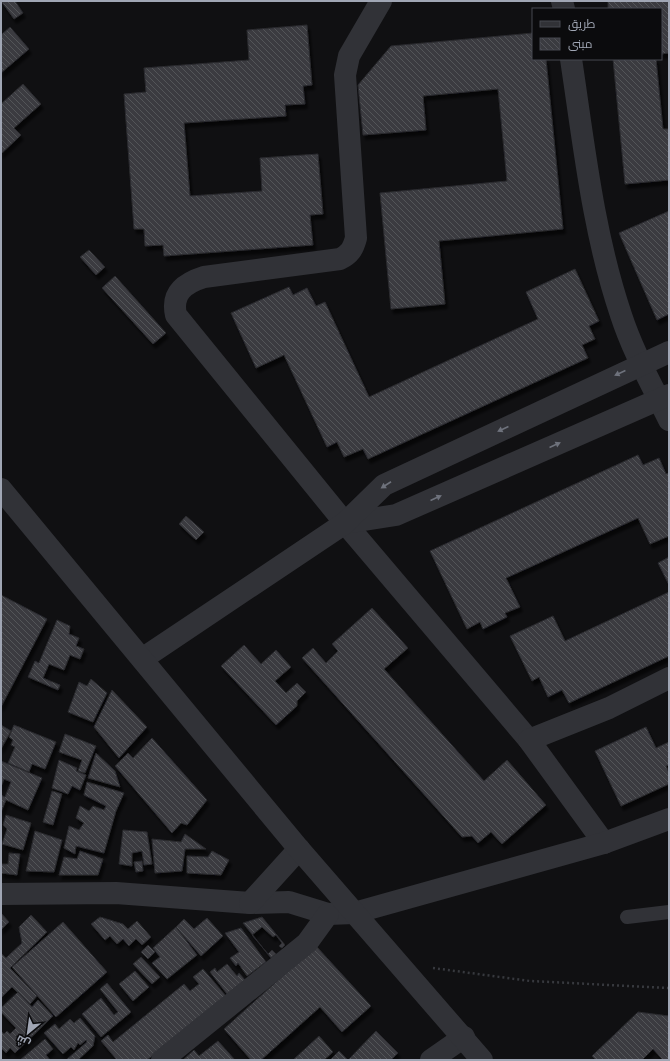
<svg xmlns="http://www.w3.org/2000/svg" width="670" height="1061" viewBox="0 0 670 1061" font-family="'PT Sans Narrow',Cairo,sans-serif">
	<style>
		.building { fill: url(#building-back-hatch); stroke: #2a2a2e; filter: url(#shadow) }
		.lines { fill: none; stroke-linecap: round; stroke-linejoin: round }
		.path { stroke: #37393e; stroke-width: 2.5; stroke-dasharray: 2 3; stroke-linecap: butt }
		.service { stroke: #313237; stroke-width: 14 }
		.minor { stroke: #313237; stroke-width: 22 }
		.tertiary { stroke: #313237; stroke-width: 22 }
		.oneway { fill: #6e727c }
	</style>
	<defs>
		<pattern id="building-back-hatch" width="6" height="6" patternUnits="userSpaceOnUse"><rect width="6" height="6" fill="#3a3b40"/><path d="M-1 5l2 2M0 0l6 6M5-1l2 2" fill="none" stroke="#535459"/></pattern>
		<filter id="shadow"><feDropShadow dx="2.5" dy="4.5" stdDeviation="1" flood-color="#0009"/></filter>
	</defs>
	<rect width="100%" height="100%" fill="#101012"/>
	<!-- building -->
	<g class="building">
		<path d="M1 1H15L23 13 14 19Z"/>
		<path d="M608 1H669V53L661 54V9H608Z"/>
		<path d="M307 25 312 85 303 86 305 104 285 105 286 116 184 123 190 196 262 191 260 158 318 154 323 214 310 215 313 245 164 256 163 245 145 246 144 229H134L124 94 146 92 144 68 249 60 247 30Z"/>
		<path d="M10 27 29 49 1 73V35Z"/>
		<path d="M533 33V59H546L563 229 439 241 445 304 391 309 380 193 507 181 498 89 423 96 426 130 363 135 358 85 391 46Z"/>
		<path d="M613 59H656L663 129H669V180L625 184Z"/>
		<path d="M23 84 41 104 14 128 21 135 1 154V104Z"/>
		<path d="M669 211V314L657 320 619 233Z"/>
		<path d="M89 250 105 267 96 275 80 257Z"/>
		<path d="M575 269 599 321 589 326 595 339 582 345 588 358 368 459 363 449 344 457 337 442 327 447 284 355 256 368 231 313 289 287 293 295 307 288 316 306 325 302 369 397 538 319 526 292Z"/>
		<path d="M115 276 166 333 153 344 102 288Z"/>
		<path d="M638 455 643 465 659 458 666 474 669 473V536L650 544 638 518 506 578 520 607 505 613 507 617 483 629 480 622 467 629 430 551Z"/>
		<path d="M186 516 204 532 196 540 179 524Z"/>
		<path d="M669 557V585L658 563Z"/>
		<path d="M669 592V656L569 703 562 690 548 697 539 677 532 681 510 636 553 616 565 641Z"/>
		<path d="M1 595 47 619 1 707Z"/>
		<path d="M372 608 408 648 384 669 484 781 507 760 546 805 502 844 491 832 478 843 472 836 462 837 302 658 313 648 326 663 338 651 332 644Z"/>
		<path d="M57 620 70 626 69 634 79 638 76 646 84 649 80 659 70 655 64 670 49 664 43 678 60 685 58 690 28 677 35 661 39 663Z"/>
		<path d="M244 645 261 664 276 650 291 667 275 681 286 693 297 683 306 692 297 701V706L276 725 221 666Z"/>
		<path d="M91 679 107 693 93 722 68 712 79 682 87 686Z"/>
		<path d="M112 690 147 727 119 758 94 727Z"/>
		<path d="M1 725 11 731 1 749Z"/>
		<path d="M14 725 56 742 45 769 32 764 29 772 8 763 15 747 11 745 13 740 9 737Z"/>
		<path d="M646 727 656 748 669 742V765L666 766 669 773V784L621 806 595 751Z"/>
		<path d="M65 734 96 746 85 773 78 771 82 760 59 752Z"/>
		<path d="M152 738 207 800 187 825 181 823 172 833 115 766 128 753 133 758Z"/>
		<path d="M96 753 115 771 120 787 88 778Z"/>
		<path d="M59 760 77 768 76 771 86 775 80 790 72 786 68 794 52 788Z"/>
		<path d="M1 761 42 778 28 810 6 800 1 812V795L5 797 11 782 4 779 1 787Z"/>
		<path d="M87 782 124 793 116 811 104 853 76 846 75 854 64 848 69 826 79 830 84 823 76 818 80 806 89 811 93 806 104 810 106 806 84 795Z"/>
		<path d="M52 791 62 794 53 825 43 822Z"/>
		<path d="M6 815 31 823 23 850 2 844 7 829 3 825Z"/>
		<path d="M123 830 147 832 152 864 144 865 142 851 132 853V866L119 864Z"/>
		<path d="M35 831 62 840 54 872 26 871Z"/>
		<path d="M185 834 206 849H185L182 871 155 873 152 839 181 842Z"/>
		<path d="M80 851 103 859 98 875H59L64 857 77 859Z"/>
		<path d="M212 851 229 860 221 875 187 873V856L208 857Z"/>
		<path d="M9 853 20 854 17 875 1 873V864H8Z"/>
		<path d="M142 861 143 871 136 872 134 862Z"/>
		<path d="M1 913 9 922 1 930Z"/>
		<path d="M31 915 47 932 10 968 37 996 30 1004 12 987 1 998V953L6 958 22 943 19 927Z"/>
		<path d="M100 917 123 924 128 929 137 921 151 937 142 945 136 939 129 946 123 939 117 944 110 936 105 940 91 924Z"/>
		<path d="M262 917 285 945 282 948 279 946 282 943 276 935 273 937 262 927 252 935 268 954 272 950 276 954 271 958 243 923Z"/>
		<path d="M207 918 223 936 201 956 176 927 184 919 194 929Z"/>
		<path d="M63 922 107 972 56 1017 12 967Z"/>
		<path d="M176 927 197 955 167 979 152 963 160 957 153 948Z"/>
		<path d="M241 928 266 962 247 976 238 963 236 966 230 958 239 952 225 933Z"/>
		<path d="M148 945 155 952 148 959 141 952Z"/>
		<path d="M316 946 371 1006 342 1032 320 1007 261 1060H251L224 1029Z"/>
		<path d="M141 957 160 977 152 984 133 964Z"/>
		<path d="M227 964 237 976 239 973 245 980 227 994 210 972 215 968 217 972Z"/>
		<path d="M203 969 226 996 147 1060H117L101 1041 108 1035 113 1042 184 984 190 991 199 984 193 977Z"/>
		<path d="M135 971 149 987 133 1001 119 984Z"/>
		<path d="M107 983 131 1012 101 1037 82 1014 101 998 114 1015 118 1012 100 989Z"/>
		<path d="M18 992 32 1007 38 1000 53 1016 15 1053 10 1048 6 1053 1 1048V1031L4 1034 7 1031 10 1034 16 1028 1 1012V1008Z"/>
		<path d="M638 1012 669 1016V1060H663L653 1049 642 1060H596L592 1056Z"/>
		<path d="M80 1018 95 1036 93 1046 78 1060H66L87 1042 86 1040 80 1045 78 1043 74 1050 71 1047 63 1054 44 1033 55 1024 59 1029 70 1019 74 1023Z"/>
		<path d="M376 1031 398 1053 391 1060H348Z"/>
		<path d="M319 1036 333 1052 324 1060H293Z"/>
		<path d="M45 1039 53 1049 46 1055 50 1060H20Z"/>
		<path d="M218 1041 235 1060H183L194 1050 199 1056Z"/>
		<path d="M339 1051 348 1060H330Z"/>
	</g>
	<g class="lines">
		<!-- path -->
		<path class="path" d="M433 968 530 981 669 988"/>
		<!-- service -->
		<path class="service" d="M627 917 669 912"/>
		<!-- minor -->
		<g class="minor">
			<path d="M381 1 349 56 345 75 356 238C353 249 350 254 340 259L204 277C185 283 171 293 176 315L345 523 529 740"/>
			<path d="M562 1 564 9"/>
			<path d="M571 59C584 145 593 232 621 315 633 352 652 385 669 420"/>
			<path d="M345 523 396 515 669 395"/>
			<path d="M142 659 345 523 384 485 669 352"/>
			<path d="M604 843 529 740 609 708 669 678"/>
			<path d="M1 894 116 893 250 903 289 902 328 914 354 913 604 843 669 819"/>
			<path d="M250 903 299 849"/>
			<path d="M162 1060 307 943 328 914"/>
			<path d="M431 1060 464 1037"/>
		</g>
		<!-- tertiary -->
		<path class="tertiary" d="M1 489 299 849 482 1060"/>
	</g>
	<!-- one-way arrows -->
	<defs><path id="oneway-solid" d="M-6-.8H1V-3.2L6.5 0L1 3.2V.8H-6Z"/></defs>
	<g class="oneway">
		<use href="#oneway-solid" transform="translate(620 373) rotate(155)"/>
		<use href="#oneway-solid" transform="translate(503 429) rotate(155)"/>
		<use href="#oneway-solid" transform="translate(555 445) rotate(-24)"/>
		<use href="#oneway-solid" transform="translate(386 485) rotate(147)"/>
		<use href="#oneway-solid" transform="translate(436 498) rotate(-24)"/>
	</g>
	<!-- border -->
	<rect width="670" height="1061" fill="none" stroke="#a0a6b4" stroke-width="4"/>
	<!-- legend -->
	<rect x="532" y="8" width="130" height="52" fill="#0b0b0d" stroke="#474950"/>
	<rect x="540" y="21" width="20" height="6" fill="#313237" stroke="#474950"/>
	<text x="568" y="28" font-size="12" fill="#a0a6b4">طريق</text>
	<rect x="540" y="38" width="20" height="12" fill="url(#building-back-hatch)" stroke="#474950"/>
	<text x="568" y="48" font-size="12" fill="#a0a6b4">مبنى</text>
	<!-- north arrow -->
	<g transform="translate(28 1033) rotate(209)" stroke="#0b0b0d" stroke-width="3" paint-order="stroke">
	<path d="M0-3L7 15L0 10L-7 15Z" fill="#a0a6b4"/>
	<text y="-6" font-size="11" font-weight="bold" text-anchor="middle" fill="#a0a6b4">ش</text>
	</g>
</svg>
